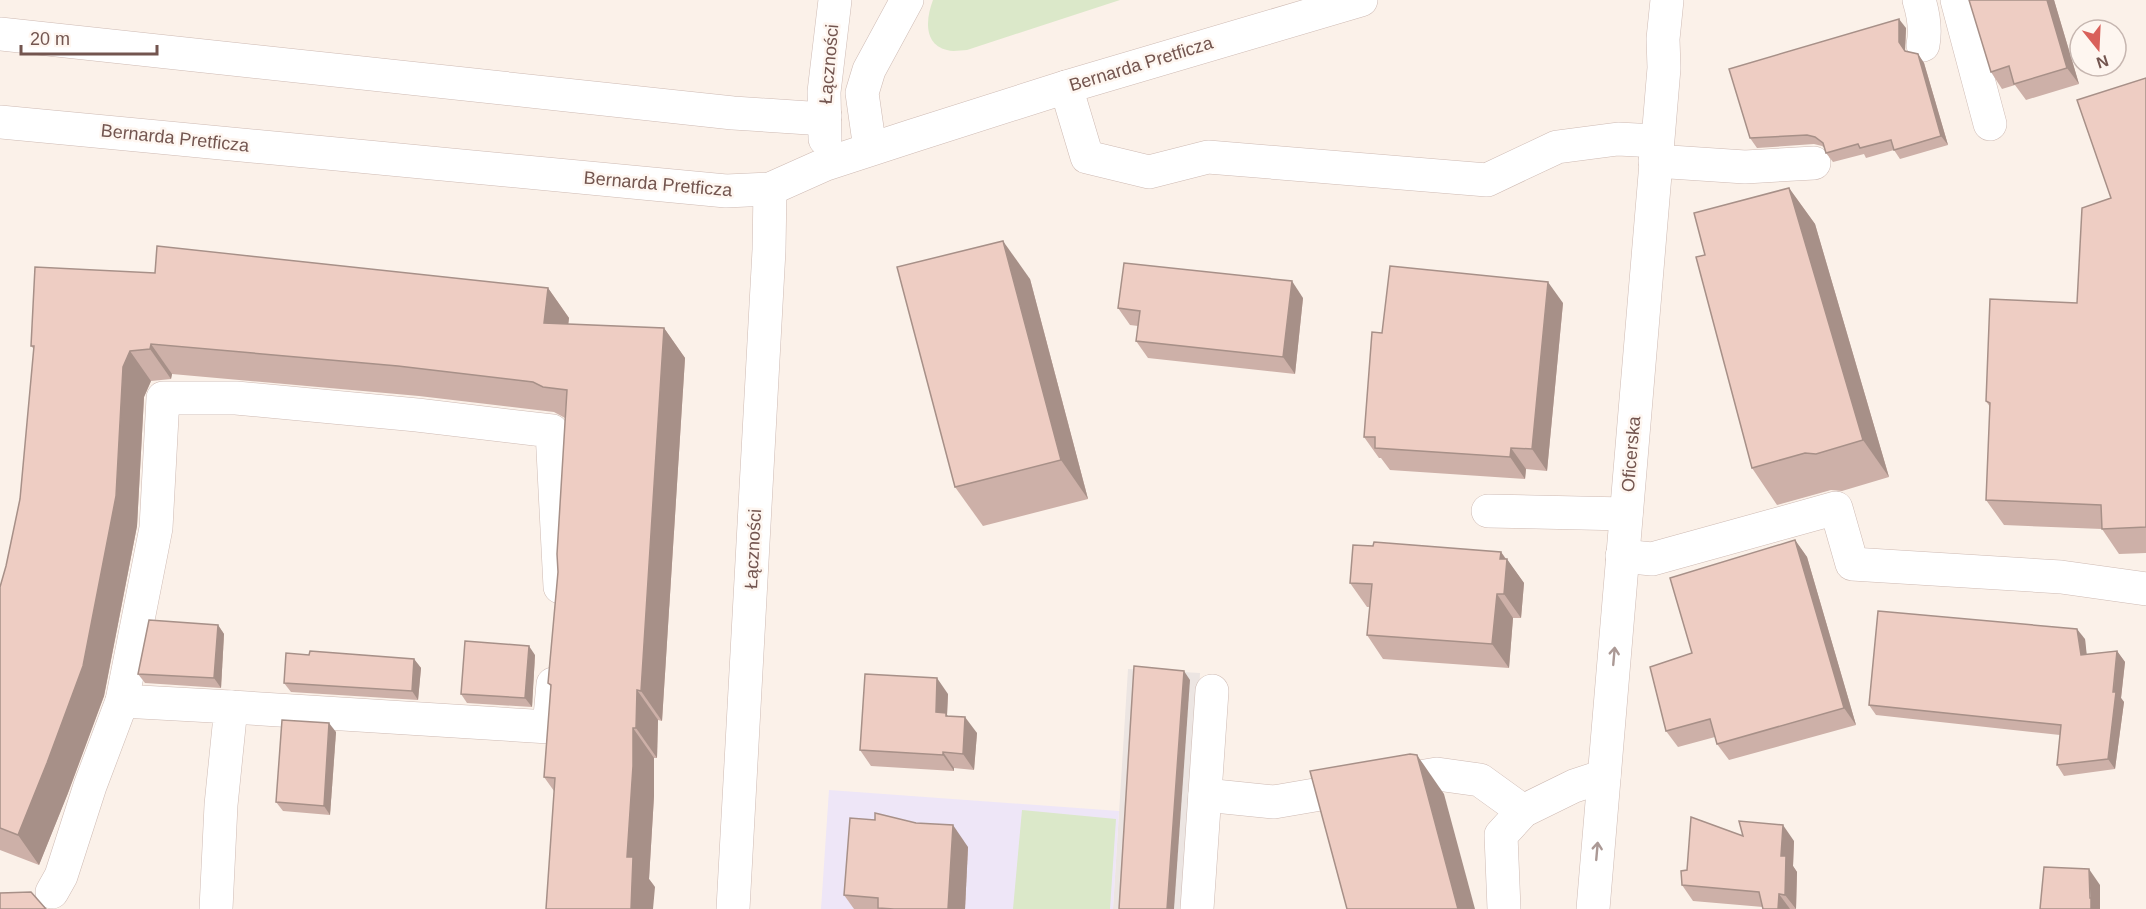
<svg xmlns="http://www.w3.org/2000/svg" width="2146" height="909" viewBox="0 0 2146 909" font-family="Arial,sans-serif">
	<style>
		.industrial { fill: #ece5e2 }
		.education { fill: #eee6f7 }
		.green { fill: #dbe8c9 }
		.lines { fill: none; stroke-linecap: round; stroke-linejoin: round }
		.minor-casing { stroke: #cebab3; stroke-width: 34 }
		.minor { stroke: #fff; stroke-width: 33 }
		.wall { fill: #cdb0a8 }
		.shaded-wall { fill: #a79088 }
		.building { fill: #eecdc3; stroke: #a79088; stroke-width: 1.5 }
		.oneway { stroke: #ab9995 }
		.labels { text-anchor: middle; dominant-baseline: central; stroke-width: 5; stroke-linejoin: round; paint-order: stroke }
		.street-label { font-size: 18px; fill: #73554f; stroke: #fef6f0 }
	</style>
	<rect width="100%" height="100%" fill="#fbf1e9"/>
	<!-- industrial -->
	<path class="industrial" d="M1128 669 1200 673 1188 909H1113Z"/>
	<!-- education -->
	<path class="education" d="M829 790 1119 811 1113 909H821Z"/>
	<!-- green -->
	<g class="green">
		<path d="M933 0H1120L967 50C961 50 953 52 947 50 923 44 926 18 933 0Z"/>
		<path d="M1022 810 1116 819 1110 909H1013Z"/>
	</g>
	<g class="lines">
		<defs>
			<g id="minor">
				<path d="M1919 0C1924 16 1926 29 1923 45"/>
				<path d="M1957 0 1990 124"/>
				<path d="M0 34 733 113 809 118 825 116"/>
				<path d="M1066 87 1087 157 1149 172 1208 157 1487 180 1557 147 1618 139 1656 141"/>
				<path d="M0 122 726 191 770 189 826 164 912 136 1066 87 1361 0"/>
				<path d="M825 139 824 92 835 0"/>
				<path d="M870 149 862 93 869 70 907 0"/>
				<path d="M1655 161 1745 167 1814 163"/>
				<path d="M1488 511 1626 514"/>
				<path d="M1622 556 1652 559 1836 508 1852 564 2061 577 2146 589"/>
				<path d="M122 701 156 528 163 398H236L417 415 552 431 560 587"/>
				<path d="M231 707 549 727 553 684"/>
				<path d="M1205 795 1274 802 1437 774 1480 780 1523 811"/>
				<path d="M52 892 61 876 90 786 122 701 231 707 221 805 216 909"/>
				<path d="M733 909 769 250 770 189"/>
				<path d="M1197 909 1212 691"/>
				<path d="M1504 909 1501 835 1523 811 1574 786 1604 776"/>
				<path d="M1593 909 1664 68 1663 39 1667 0"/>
			</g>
		</defs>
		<!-- minor casing -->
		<use href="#minor" class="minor-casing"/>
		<!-- minor -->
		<use href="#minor" class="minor"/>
	</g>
	<!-- wall -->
	<g class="wall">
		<path d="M1969 0H2054L2079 84 2026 100 2015 85 2002 89 1991 72Z"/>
		<path d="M1906 28 1905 51 1918 54 1924 63 1948 145 1900 159 1894 150 1866 158 1864 154 1833 162 1826 153 1825 148 1822 146 1814 144 1757 148 1750 138Z"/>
		<path d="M2146 78V553L2119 554 2102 529 2004 525 1986 500 1990 407 1986 401 2077 303 2111 198Z"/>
		<path d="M1789 188 1815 224 1889 477 1842 491 1831 490 1777 505 1752 468 1705 255Z"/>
		<path d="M155 273 548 288 569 318 568 324 664 328 685 358 662 721 658 720 657 758H654V796L649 879 655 887 554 791 544 777 551 687 548 683 558 572 565 418 554 412 419 396 172 374 171 379 151 381 144 397 137 526 104 696 68 793 39 865 0 850V587L6 566 20 499 34 349 31 346Z"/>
		<path d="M1030 279 1088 499 983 526 955 487Z"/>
		<path d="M1303 298 1295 374 1148 358 1136 341 1138 326 1130 325 1118 308Z"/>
		<path d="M1563 303 1547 471 1526 469 1525 479 1390 470 1381 458H1379L1364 437 1382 333Z"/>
		<path d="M1795 540 1807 557 1856 725 1729 760 1717 744 1715 737 1678 747 1666 731 1692 653Z"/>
		<path d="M1373 546 1501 552 1524 583 1521 618H1513L1509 668 1383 659 1367 635 1370 607H1367L1350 583Z"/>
		<path d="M218 625 224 634 221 688 145 683 138 674Z"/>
		<path d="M2085 639 2086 654 2117 651 2125 662 2121 698 2124 702 2115 769 2064 776 2057 765 2060 735 1876 715 1869 705Z"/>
		<path d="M535 655 532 707 467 703 461 694Z"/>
		<path d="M414 659 421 668 418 700 291 692 284 683Z"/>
		<path d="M948 694 947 715 948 716 977 733 974 770 954 768V771L871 766 860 750Z"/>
		<path d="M336 732 330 815 283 811 276 802Z"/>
		<path d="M1743 836 1794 841 1793 866 1797 872 1796 909H1763V907L1693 901 1682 885Z"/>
		<path d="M968 847 965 909H854L844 895Z"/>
	</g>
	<!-- shaded-wall -->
	<g class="shaded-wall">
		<path d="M2047 0H2054L2079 84 2067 68Z"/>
		<path d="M1899 19 1906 28 1905 51 1899 42Z"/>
		<path d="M1918 54 1924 63 1948 145 1941 136Z"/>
		<path d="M1789 188 1815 224 1889 477 1863 440Z"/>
		<path d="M1003 241 1030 279 1088 499 1061 460Z"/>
		<path d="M1292 281 1303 298 1295 374 1283 357Z"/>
		<path d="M1548 282 1563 303 1547 471 1532 449Z"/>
		<path d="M548 288 569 318 565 353 544 323Z"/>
		<path d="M664 328 685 358 662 721 641 691Z"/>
		<path d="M151 344 172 374 171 379 150 349Z"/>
		<path d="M130 351 151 381 144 397 137 526 104 696 68 793 39 865 18 835 123 367Z"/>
		<path d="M1511 448 1526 469 1525 479 1510 457Z"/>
		<path d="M1795 540 1807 557 1856 725 1844 708Z"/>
		<path d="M1501 552 1507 561V559L1524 583 1521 618 1504 594 1500 559Z"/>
		<path d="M1497 594 1513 618 1509 668 1492 644Z"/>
		<path d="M218 625 224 634 221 688 214 678Z"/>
		<path d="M2077 629 2085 639 2088 665 2081 655Z"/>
		<path d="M529 646 535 655 532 707 525 698Z"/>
		<path d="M2117 651 2125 662 2121 698 2124 702 2115 769 2108 759Z"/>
		<path d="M414 659 421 668 418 700 412 691Z"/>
		<path d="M1184 671 1190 680 1174 909H1167Z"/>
		<path d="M937 678 948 694 947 715 957 729 936 712Z"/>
		<path d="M637 690 658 720 657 758 636 728Z"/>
		<path d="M965 717 977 733 974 770 963 754Z"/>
		<path d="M329 723 336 732 330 815 324 806Z"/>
		<path d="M633 728 654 758V796L649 879 655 887 653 909H631L627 857Z"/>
		<path d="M943 752 954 768V771L943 755Z"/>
		<path d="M1417 755 1444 794 1475 909H1458Z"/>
		<path d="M953 825 968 847 965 909H948Z"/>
		<path d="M1783 825 1794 841 1793 866 1797 872 1796 909 1785 895 1781 856Z"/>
		<path d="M2089 869 2100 885V909H2091Z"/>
		<path d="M1779 894 1790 909H1778Z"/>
	</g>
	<!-- building -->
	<g class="building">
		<path d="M1969 0H2047L2067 68 2014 84 2009 66 1991 72Z"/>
		<path d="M1899 19V42L1905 51 1918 54 1941 136 1894 150 1891 140 1860 148 1858 144 1826 153 1823 143 1815 137 1807 135 1750 138 1729 69Z"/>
		<path d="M2146 78V527L2102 529 2101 505 1986 500 1990 403 1986 401 1990 299 2077 303 2082 208 2111 198 2077 100Z"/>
		<path d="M1789 188 1863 440 1816 454 1805 453 1752 468 1696 257 1705 255 1694 213Z"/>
		<path d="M1003 241 1061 460 955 487 897 267Z"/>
		<path d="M157 246 548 288 544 323 664 328 641 691 637 690 636 728H633V766L627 857H633L631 909H546L555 778 544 777 551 685 548 683 558 572 557 554 567 390 543 387 533 382 398 366 151 344 150 349 130 351 123 367 116 496 83 666 47 763 18 835 0 828V587L6 566 20 499 34 346H31L35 267 155 273Z"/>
		<path d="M1124 263 1292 281 1283 357 1136 341 1140 311 1118 308Z"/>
		<path d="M1390 266 1548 282 1532 449 1511 448 1510 457 1375 448V437H1364L1372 332 1382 333Z"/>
		<path d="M1795 540 1844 708 1717 744 1710 719 1666 731 1650 667 1692 653 1670 578Z"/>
		<path d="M1374 542 1501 552 1500 559H1507L1504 594H1497L1492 644 1367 635 1372 584 1350 583 1353 545 1373 546Z"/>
		<path d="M1878 611 2077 629 2081 655 2117 651 2113 692H2116L2108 759 2057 765 2061 725 1869 705Z"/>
		<path d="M149 620 218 625 214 678 138 674Z"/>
		<path d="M465 641 529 646 525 698 461 694Z"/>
		<path d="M310 651 414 659 412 691 284 683 286 653 309 655Z"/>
		<path d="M1134 666 1184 671 1167 909H1119Z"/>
		<path d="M865 674 937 678 936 712 946 713V716L965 717 963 754 943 752V755L860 750Z"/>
		<path d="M282 720 329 723 324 806 276 802Z"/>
		<path d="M1410 754 1417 755 1458 909H1347L1310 771Z"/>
		<path d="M875 813 916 823 953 825 948 909H894L878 908V898L844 895 850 818 875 820Z"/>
		<path d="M1691 817 1743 836 1739 821 1783 825 1781 856H1786L1785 895 1779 894 1778 909H1763L1759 892 1682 885 1681 871 1687 870Z"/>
		<path d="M2044 867 2089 869 2090 898H2091V909H2040Z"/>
		<path d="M31 892 46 909H0V893Z"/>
	</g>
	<!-- one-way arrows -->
	<defs><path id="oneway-shaft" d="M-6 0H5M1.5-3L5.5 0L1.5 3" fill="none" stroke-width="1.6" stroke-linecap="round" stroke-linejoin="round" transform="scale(1.5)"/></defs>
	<g class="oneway">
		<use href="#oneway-shaft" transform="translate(1614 656) rotate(-85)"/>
		<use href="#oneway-shaft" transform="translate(1597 851) rotate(-85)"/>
	</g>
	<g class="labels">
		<!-- street labels -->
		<g class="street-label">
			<text transform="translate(829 64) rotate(-85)">Łączności</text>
			<text transform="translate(1141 64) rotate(-17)">Bernarda Pretficza</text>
			<text transform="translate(175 138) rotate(6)">Bernarda Pretficza</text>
			<text transform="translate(658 184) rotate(5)">Bernarda Pretficza</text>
			<text transform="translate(1631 454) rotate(-85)">Oficerska</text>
			<text transform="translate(753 549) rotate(-87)">Łączności</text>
		</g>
	</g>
	<!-- north arrow -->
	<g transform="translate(2098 48) rotate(162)"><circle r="28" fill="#fef6f0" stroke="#c6b6b0" stroke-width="1.5"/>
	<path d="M0-4.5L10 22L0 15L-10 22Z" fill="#d9605a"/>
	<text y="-9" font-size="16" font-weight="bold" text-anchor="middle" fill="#73554f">N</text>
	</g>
	<!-- scale -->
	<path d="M21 45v9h136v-9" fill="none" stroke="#73554f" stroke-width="3"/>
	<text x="30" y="45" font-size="18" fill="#73554f" stroke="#fef6f0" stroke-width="4.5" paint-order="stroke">20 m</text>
</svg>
